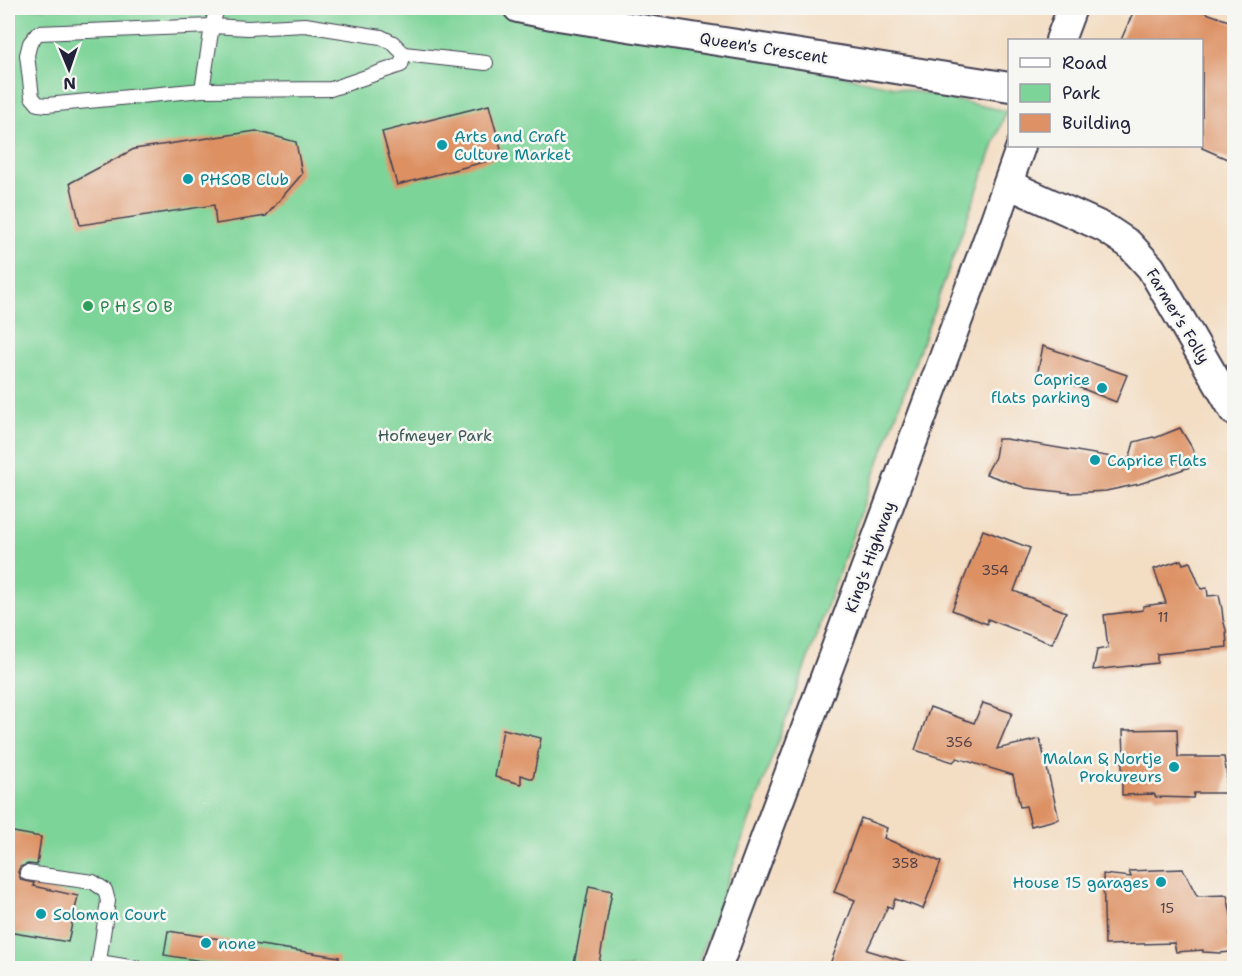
<svg xmlns="http://www.w3.org/2000/svg" width="1242" height="976" viewBox="0 0 1242 976" font-family="'Shantell Sans',sans-serif">
	<style>
		.green { fill: #7dd498; stroke: #507b6a; stroke-width: 1.5 }
		.building { fill: #dd9164 }
		.lines { fill: none; stroke-linecap: round; stroke-linejoin: round }
		.lane-casing { stroke: #413e4f; stroke-width: 16 }
		.street-casing { stroke: #413e4f; stroke-width: 32 }
		.lane { stroke: #fff; stroke-width: 14 }
		.street { stroke: #fff; stroke-width: 28 }
		.culture-dot { fill: #0f9aa8; stroke: #f6f6f2; stroke-width: 2 }
		.leisure-dot { fill: #2e9e5b; stroke: #f6f6f2; stroke-width: 2 }
		.labels { text-anchor: middle; dominant-baseline: central; stroke-width: 5; stroke-linejoin: round; paint-order: stroke }
		.number-label { font-size: 14px; fill: #513e45 }
		.street-label { font-size: 16px; fill: #22223b; stroke: #f6f6f2 }
		.culture-label { font-size: 16px; fill: #0d838f; stroke: #f6f6f2; text-anchor: start }
		.leisure-label { font-size: 16px; fill: #27864d; stroke: #f6f6f2; text-anchor: start }
		.park-label { font-size: 16px; fill: #3d5757; stroke: #f6f6f2 }
	</style>
	<rect width="100%" height="100%" fill="#f6f6f2"/>
	<filter id="ink" filterUnits="userSpaceOnUse"><feTurbulence type="fractalNoise" baseFrequency=".0167" numOctaves="2"/><feDisplacementMap in="SourceGraphic" scale="12" xChannelSelector="R" yChannelSelector="G"/><feConvolveMatrix kernelMatrix="1 2 1 2 8 2 1 2 1" color-interpolation-filters="sRGB"/></filter>
	<filter id="wash" filterUnits="userSpaceOnUse"><feTurbulence type="fractalNoise" baseFrequency=".008" numOctaves="4" result="noise"/><feDisplacementMap in="SourceGraphic" scale="24" xChannelSelector="R" yChannelSelector="G"/><feGaussianBlur stdDeviation="1.35" result="paint"/><feColorMatrix in="noise" values="0 0 0 0 0 0 0 0 0 0 0 0 0 0 0 0 0 1.4 0 .05"/><feComposite in="paint" operator="in"/></filter>
	<g filter="url(#wash)">
		<rect width="100%" height="100%" fill="#f3ddc3"/>
		<!-- green -->
		<path class="green" d="M8 8H528L1006 111 696 968H8Z"/>
		<g id="blocks">
			<!-- building -->
			<g class="building">
				<path d="M1135 8H1193L1234 23V162L1202 148V40H1121Z"/>
				<path d="M489 105 503 157 397 185 382 132Z"/>
				<path d="M256 131 296 142 302 174 266 216 216 224 214 205 80 225 70 183 134 149Z"/>
				<path d="M1043 346 1127 375 1116 402 1038 371Z"/>
				<path d="M1180 428 1191 446 1199 464 1139 484 1106 491 1071 493 1026 488 986 474 995 457 998 439H1006L1129 460 1134 442 1153 437 1155 438Z"/>
				<path d="M983 530 1030 548 1014 591 1066 612 1052 644 988 619 987 624 952 610Z"/>
				<path d="M1181 560 1183 564 1190 562 1201 589 1207 588 1208 596 1219 595 1222 609 1223 619 1226 630 1227 647 1157 654V663L1093 670 1097 650 1108 648 1104 615 1143 610V606L1166 603 1154 569Z"/>
				<path d="M983 703 1012 713 997 749 1040 739 1059 819 1031 826 1026 806 1020 807 1013 775 957 758 953 762 915 750 930 707 974 723Z"/>
				<path d="M503 729 541 738 533 779 521 775V784L495 777Z"/>
				<path d="M1177 729 1178 757H1224L1227 776 1225 793H1194L1193 798 1156 797 1154 794 1122 795V756H1124L1123 730Z"/>
				<path d="M861 818 887 828 884 838 941 862 923 909 895 899 892 908 888 906 867 950 913 964 912 969H828L855 900 834 892Z"/>
				<path d="M8 831 41 837 37 865 28 864 20 867 18 872 21 880 34 883 33 886 78 896 68 942 8 932Z"/>
				<path d="M1183 869 1197 896 1227 895 1232 919 1230 934V952L1220 953 1203 952V950L1176 952 1174 943 1105 945 1103 874 1131 877 1129 871Z"/>
				<path d="M589 886 612 891 598 969H573Z"/>
				<path d="M168 931 339 957 338 969H252L164 955Z"/>
			</g>
		</g>
	</g>
	<g filter="url(#ink)">
		<use href="#blocks" fill-opacity="0" stroke="#413e4f" stroke-width="1.5"/>
		<g class="lines">
			<defs>
				<g id="lane">
					<path d="M305 25 381 37 393 43 404 54 401 65 331 89 202 90 47 105 38 104 32 97 27 55 30 43 38 33 212 26 248 28Z"/>
					<path d="M404 54 486 63"/>
					<path d="M202 90 212 26 217 8"/>
					<path d="M27 873 93 882 105 890 108 901 98 968"/>
					<path d="M99 962 136 968"/>
				</g>
				<g id="street">
					<path d="M518 8 552 15 1010 87"/>
					<path d="M1060 40 1072 8"/>
					<path d="M1008 184 1105 228 1129 244 1151 268 1234 411"/>
					<path d="M717 968 995 220 1021 146"/>
				</g>
			</defs>
			<!-- lane casing -->
			<use href="#lane" class="lane-casing"/>
			<!-- street casing -->
			<use href="#street" class="street-casing"/>
			<!-- lane -->
			<use href="#lane" class="lane"/>
			<!-- street -->
			<use href="#street" class="street"/>
		</g>
	</g>
	<!-- markers -->
	<g class="culture-dot">
		<circle cx="442" cy="145" r="6"/>
		<circle cx="188" cy="179" r="6"/>
		<circle cx="1102" cy="388" r="6"/>
		<circle cx="1095" cy="460" r="6"/>
		<circle cx="1174" cy="767" r="6"/>
		<circle cx="1161" cy="882" r="6"/>
		<circle cx="41" cy="914" r="6"/>
		<circle cx="206" cy="943" r="6"/>
	</g>
	<circle class="leisure-dot" cx="88" cy="306" r="6"/>
	<g class="labels">
		<!-- number labels -->
		<g class="number-label">
			<text x="995" y="570">354</text>
			<text x="1163" y="617">11</text>
			<text x="959" y="742">356</text>
			<text x="905" y="863">358</text>
			<text x="1167" y="908">15</text>
		</g>
		<!-- street labels -->
		<g class="street-label">
			<text transform="translate(764 48) rotate(9)">Queen's Crescent</text>
			<text transform="translate(1178 316) rotate(59)">Farmer's Folly</text>
			<text transform="translate(870 557) rotate(-70)">King's Highway</text>
		</g>
		<!-- culture labels -->
		<g class="culture-label">
			<text x="454" y="136">Arts and Craft<tspan x="454" dy="18">Culture Market</tspan></text>
			<text x="200" y="179">PHSOB Club</text>
			<text x="1090" y="379" text-anchor="end">Caprice<tspan x="1090" dy="18">flats parking</tspan></text>
			<text x="1107" y="460">Caprice Flats</text>
			<text x="1162" y="758" text-anchor="end">Malan &amp; Nortje<tspan x="1162" dy="18">Prokureurs</tspan></text>
			<text x="1149" y="882" text-anchor="end">House 15 garages</text>
			<text x="53" y="914">Solomon Court</text>
			<text x="218" y="943">none</text>
		</g>
		<!-- leisure labels -->
		<g class="leisure-label">
			<text x="100" y="306">P H S O B</text>
		</g>
		<!-- park labels -->
		<g class="park-label">
			<text x="435" y="435">Hofmeyer Park</text>
		</g>
	</g>
	<!-- margin -->
	<rect width="1242" height="976" fill="none" stroke="#f6f6f2" stroke-width="30"/>
	<!-- legend -->
	<rect x="1008" y="39" width="195" height="108" fill="#f6f6f2" stroke="#a1a1a9" stroke-width="1.5"/>
	<rect x="1020" y="58" width="30" height="9" fill="#ffffff" stroke="#a1a1a9" stroke-width="1.5"/>
	<text x="1062" y="69" font-size="18" fill="#22223b">Road</text>
	<rect x="1020" y="84" width="30" height="18" fill="#7dd498" stroke="#a1a1a9" stroke-width="1.5"/>
	<text x="1062" y="99" font-size="18" fill="#22223b">Park</text>
	<rect x="1020" y="114" width="30" height="18" fill="#dd9164" stroke="#a1a1a9" stroke-width="1.5"/>
	<text x="1062" y="129" font-size="18" fill="#22223b">Building</text>
	<!-- north arrow -->
	<g transform="translate(69 69) rotate(178)" stroke="#f6f6f2" stroke-width="4.5" paint-order="stroke">
	<path d="M0-4.5L10 22L0 15L-10 22Z" fill="#22223b"/>
	<text y="-9" font-size="16" font-weight="bold" text-anchor="middle" fill="#22223b">N</text>
	</g>
</svg>
